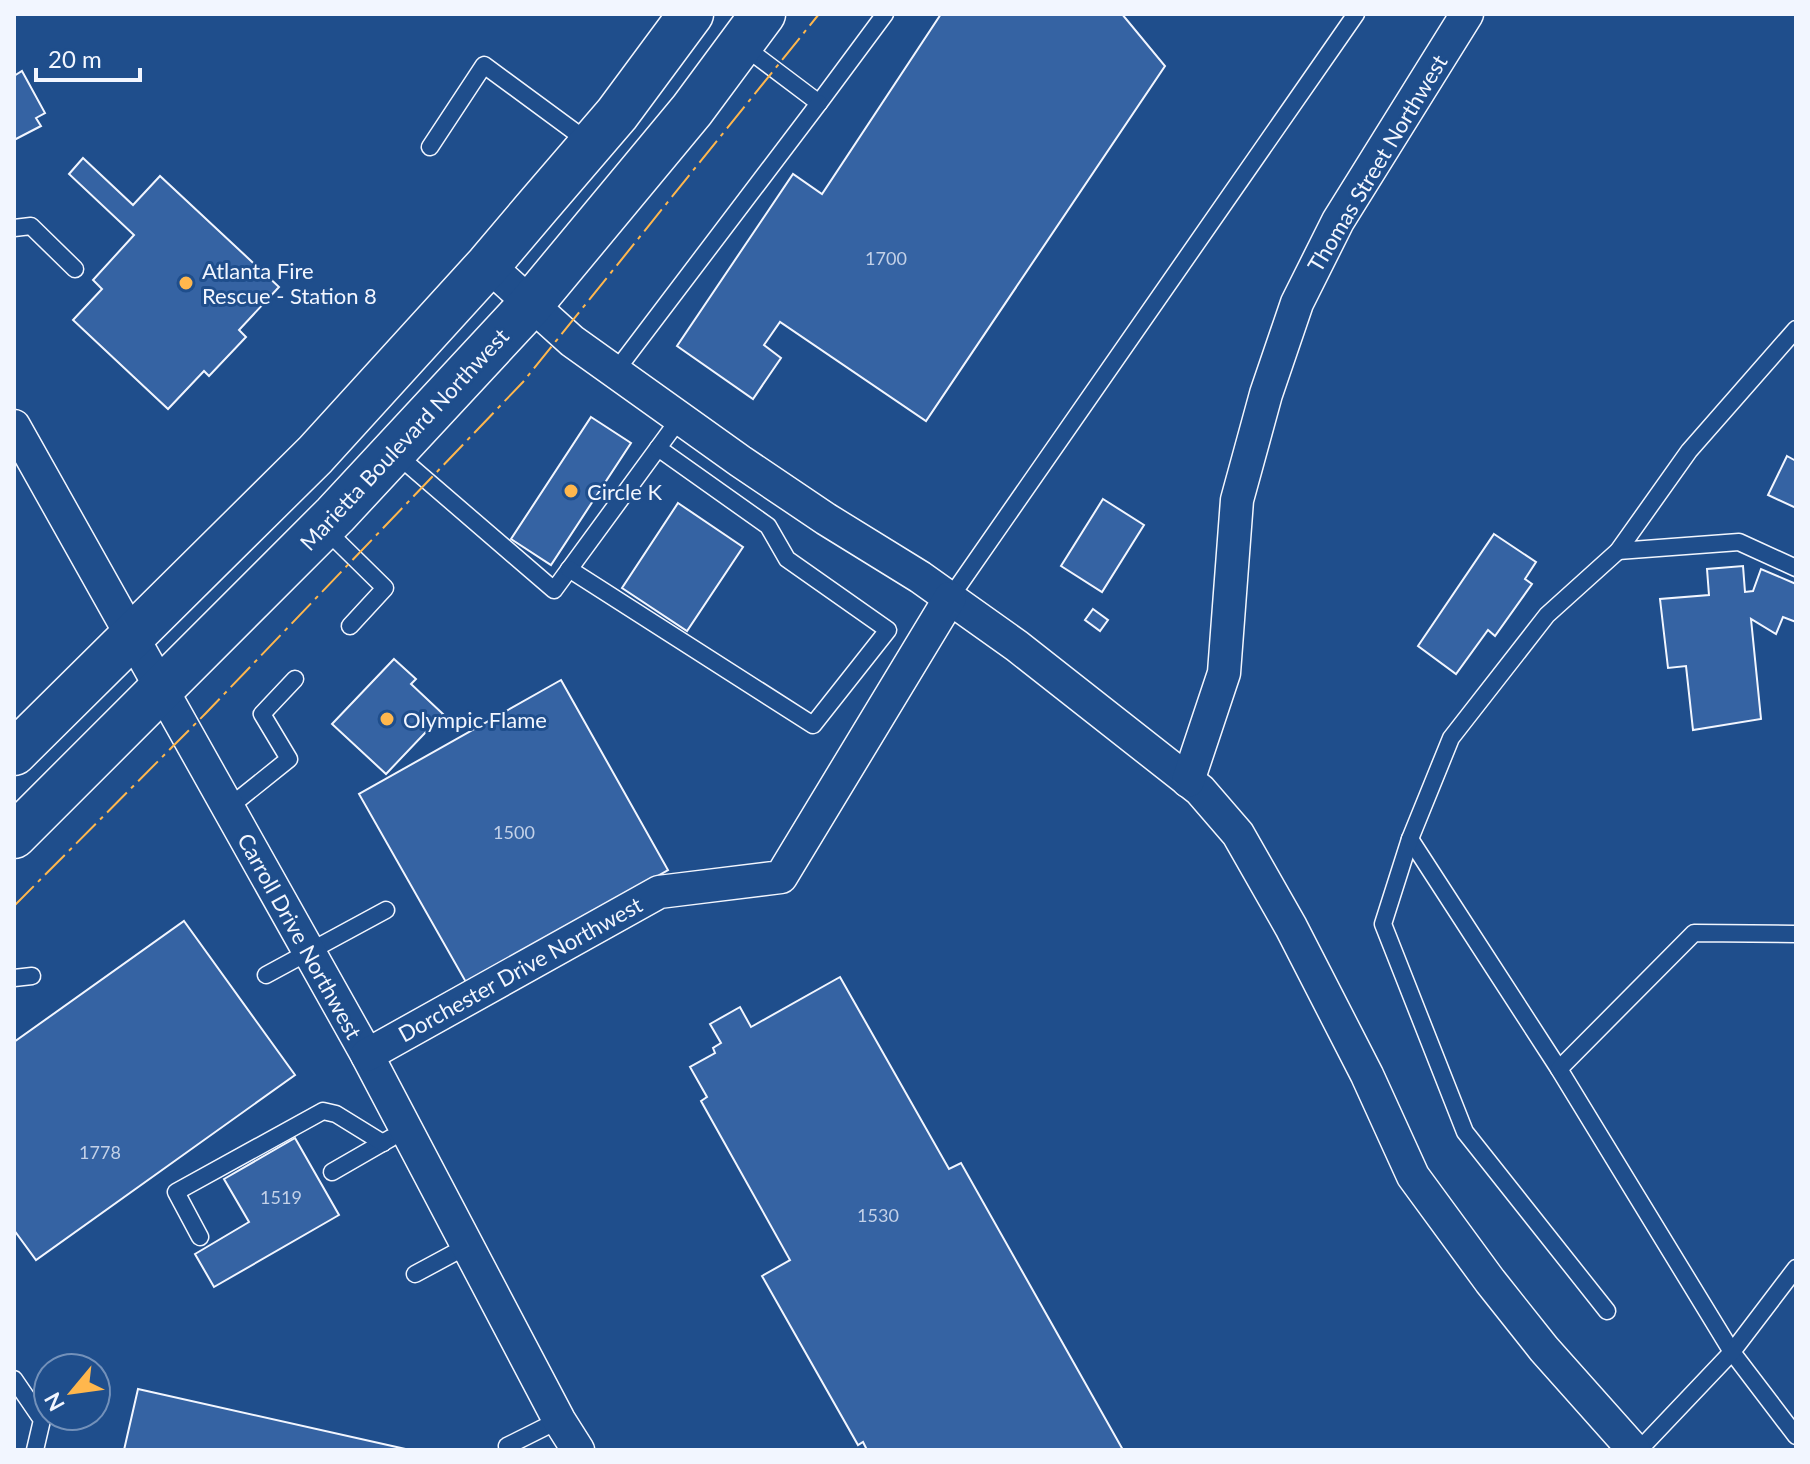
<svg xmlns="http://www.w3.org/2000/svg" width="1810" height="1464" viewBox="0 0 1810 1464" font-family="Lato,sans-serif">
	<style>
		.building { fill: #3563a3; stroke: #f2f6ff; stroke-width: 2 }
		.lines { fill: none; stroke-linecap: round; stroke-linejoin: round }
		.service-casing { stroke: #f2f6ff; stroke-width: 19 }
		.minor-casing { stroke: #f2f6ff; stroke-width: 35 }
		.secondary-casing { stroke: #f2f6ff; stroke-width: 47 }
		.service { stroke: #1f4e8c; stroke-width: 16 }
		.minor { stroke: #1f4e8c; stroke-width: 32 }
		.secondary { stroke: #1f4e8c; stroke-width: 44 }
		.power { stroke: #ffb74d; stroke-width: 2; stroke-dasharray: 28 6 4 6; stroke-linecap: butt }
		.poi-dot { fill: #ffb74d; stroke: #1f4e8c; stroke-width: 3 }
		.labels { text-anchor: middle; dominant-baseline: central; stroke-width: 6; stroke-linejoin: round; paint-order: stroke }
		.number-label { font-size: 18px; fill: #c3d1e8 }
		.street-label { font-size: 22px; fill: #f2f6ff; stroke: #1f4e8c }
		.poi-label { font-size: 22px; fill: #f2f6ff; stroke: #1f4e8c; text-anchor: start }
	</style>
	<rect width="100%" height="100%" fill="#1f4e8c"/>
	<!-- building -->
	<g class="building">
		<path d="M941 14H1122L1165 66 926 421 780 322 764 345 781 358 753 399 677 346 793 174 822 194Z"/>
		<path d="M22 71 45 113 36 118 41 126 14 140V76Z"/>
		<path d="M83 158 133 205 160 176 279 287 239 330 246 337 209 376 204 371 168 409 73 320 102 289 93 280 134 235 69 174Z"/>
		<path d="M591 417 631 443 551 565 511 539Z"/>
		<path d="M1787 456 1796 461V508L1768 495Z"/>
		<path d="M1103 499 1144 525 1102 592 1061 566Z"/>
		<path d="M678 503 743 547 687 631 622 588Z"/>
		<path d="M1494 534 1536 562 1525 579 1532 584 1495 636 1488 630 1456 674 1418 646Z"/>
		<path d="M1743 566 1745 592 1753 591 1761 569 1796 584V622L1783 617 1776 634 1751 619 1761 719 1693 730 1686 666 1668 668 1660 599 1709 595 1707 569Z"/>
		<path d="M1093 609 1108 620 1100 631 1085 620Z"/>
		<path d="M394 659 416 679 411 684 443 714 386 774 332 724Z"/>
		<path d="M561 680 668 870 467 984 359 794Z"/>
		<path d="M184 921 295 1075 36 1260 14 1230V1042Z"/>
		<path d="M840 977 949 1169 961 1163 1123 1450H867L863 1442 858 1445 762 1276 790 1260 701 1101 707 1097 690 1067 715 1053 713 1048 721 1043 710 1024 740 1007 751 1027Z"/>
		<path d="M295 1138 339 1215 214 1287 195 1254 249 1222 224 1179Z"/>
		<path d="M138 1389 410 1450H124Z"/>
	</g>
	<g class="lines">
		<defs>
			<g id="service">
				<path d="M742 45 819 103 885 14"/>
				<path d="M430 147 484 65 590 143"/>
				<path d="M14 228 31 226 75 269"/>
				<path d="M615 372 819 103"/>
				<path d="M395 453 554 590 680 418"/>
				<path d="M324 528 385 588 350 626"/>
				<path d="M1618 551 1739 542 1796 568"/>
				<path d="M569 569 813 725 888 630 787 559 768 526 658 448"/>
				<path d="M950 598 1356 14"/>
				<path d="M228 808 289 759 262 714 295 679"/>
				<path d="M1410 839 1559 1069 1732 1352 1796 1436"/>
				<path d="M266 975 386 910"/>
				<path d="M14 978 32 976"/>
				<path d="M1559 1069 1694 933 1796 934"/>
				<path d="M332 1172 391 1138"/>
				<path d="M200 1237 176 1192 323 1111 336 1114 383 1143"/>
				<path d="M415 1274 467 1246"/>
				<path d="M1607 1311 1465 1132 1383 924 1410 839 1451 738 1547 615 1618 551 1689 451 1796 329"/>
				<path d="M14 1379 42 1420 35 1450"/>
				<path d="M507 1446 559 1420"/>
				<path d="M1639 1450 1732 1352 1796 1268"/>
			</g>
			<g id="minor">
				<path d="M488 265 572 341 740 461 826 519 920 577 1017 646 1200 790 1238 834 1291 927 1367 1075 1413 1176 1490 1281 1544 1349 1634 1450"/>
				<path d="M14 426 367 1055 559 1420 578 1450"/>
				<path d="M1188 781 1224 673 1237 500 1266 394 1297 303 1338 221 1467 14"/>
				<path d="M367 1055 659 892 781 877 950 598"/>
			</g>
			<g id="secondary">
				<path d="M14 753 315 455 488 265 538 206 617 114 691 14"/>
				<path d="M14 836 335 515 531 304 692 110 763 14"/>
			</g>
		</defs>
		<!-- service casing -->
		<use href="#service" class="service-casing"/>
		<!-- minor casing -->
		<use href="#minor" class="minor-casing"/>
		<!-- secondary casing -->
		<use href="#secondary" class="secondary-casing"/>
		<!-- service -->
		<use href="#service" class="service"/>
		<!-- minor -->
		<use href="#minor" class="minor"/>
		<!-- secondary -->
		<use href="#secondary" class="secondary"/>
		<!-- power -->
		<path class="power" d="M14 906 206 713 523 382 819 14"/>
	</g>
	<!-- markers -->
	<g class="poi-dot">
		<circle cx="186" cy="283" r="8"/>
		<circle cx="571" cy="491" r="8"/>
		<circle cx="387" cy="719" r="8"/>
	</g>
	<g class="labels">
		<!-- number labels -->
		<g class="number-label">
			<text x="886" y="258">1700</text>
			<text x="514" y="832">1500</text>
			<text x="100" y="1152">1778</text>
			<text x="281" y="1197">1519</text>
			<text x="878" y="1215">1530</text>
		</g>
		<!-- street labels -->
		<g class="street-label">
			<text transform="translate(1377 163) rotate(-59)">Thomas Street Northwest</text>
			<text transform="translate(404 439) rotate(-47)">Marietta Boulevard Northwest</text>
			<text transform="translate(300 936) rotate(61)">Carroll Drive Northwest</text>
			<text transform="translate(520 969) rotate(-29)">Dorchester Drive Northwest</text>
		</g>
		<!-- poi labels -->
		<g class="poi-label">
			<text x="202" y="270">Atlanta Fire<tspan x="202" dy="25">Rescue - Station 8</tspan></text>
			<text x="587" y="491">Circle K</text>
			<text x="403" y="719">Olympic Flame</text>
		</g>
	</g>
	<!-- border -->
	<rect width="1810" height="1464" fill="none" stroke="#f2f6ff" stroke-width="32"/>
	<!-- north arrow -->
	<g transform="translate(72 1392) rotate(241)"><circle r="38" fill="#1f4e8c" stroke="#7391ba" stroke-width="2"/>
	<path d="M0-6L14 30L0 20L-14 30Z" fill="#ffb74d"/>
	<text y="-12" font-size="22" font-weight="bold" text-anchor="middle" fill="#f2f6ff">N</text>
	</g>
	<!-- scale -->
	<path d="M36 68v12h104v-12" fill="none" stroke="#f2f6ff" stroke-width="4"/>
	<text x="48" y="68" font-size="24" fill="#f2f6ff" stroke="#1f4e8c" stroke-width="6" paint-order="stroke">20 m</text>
</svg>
